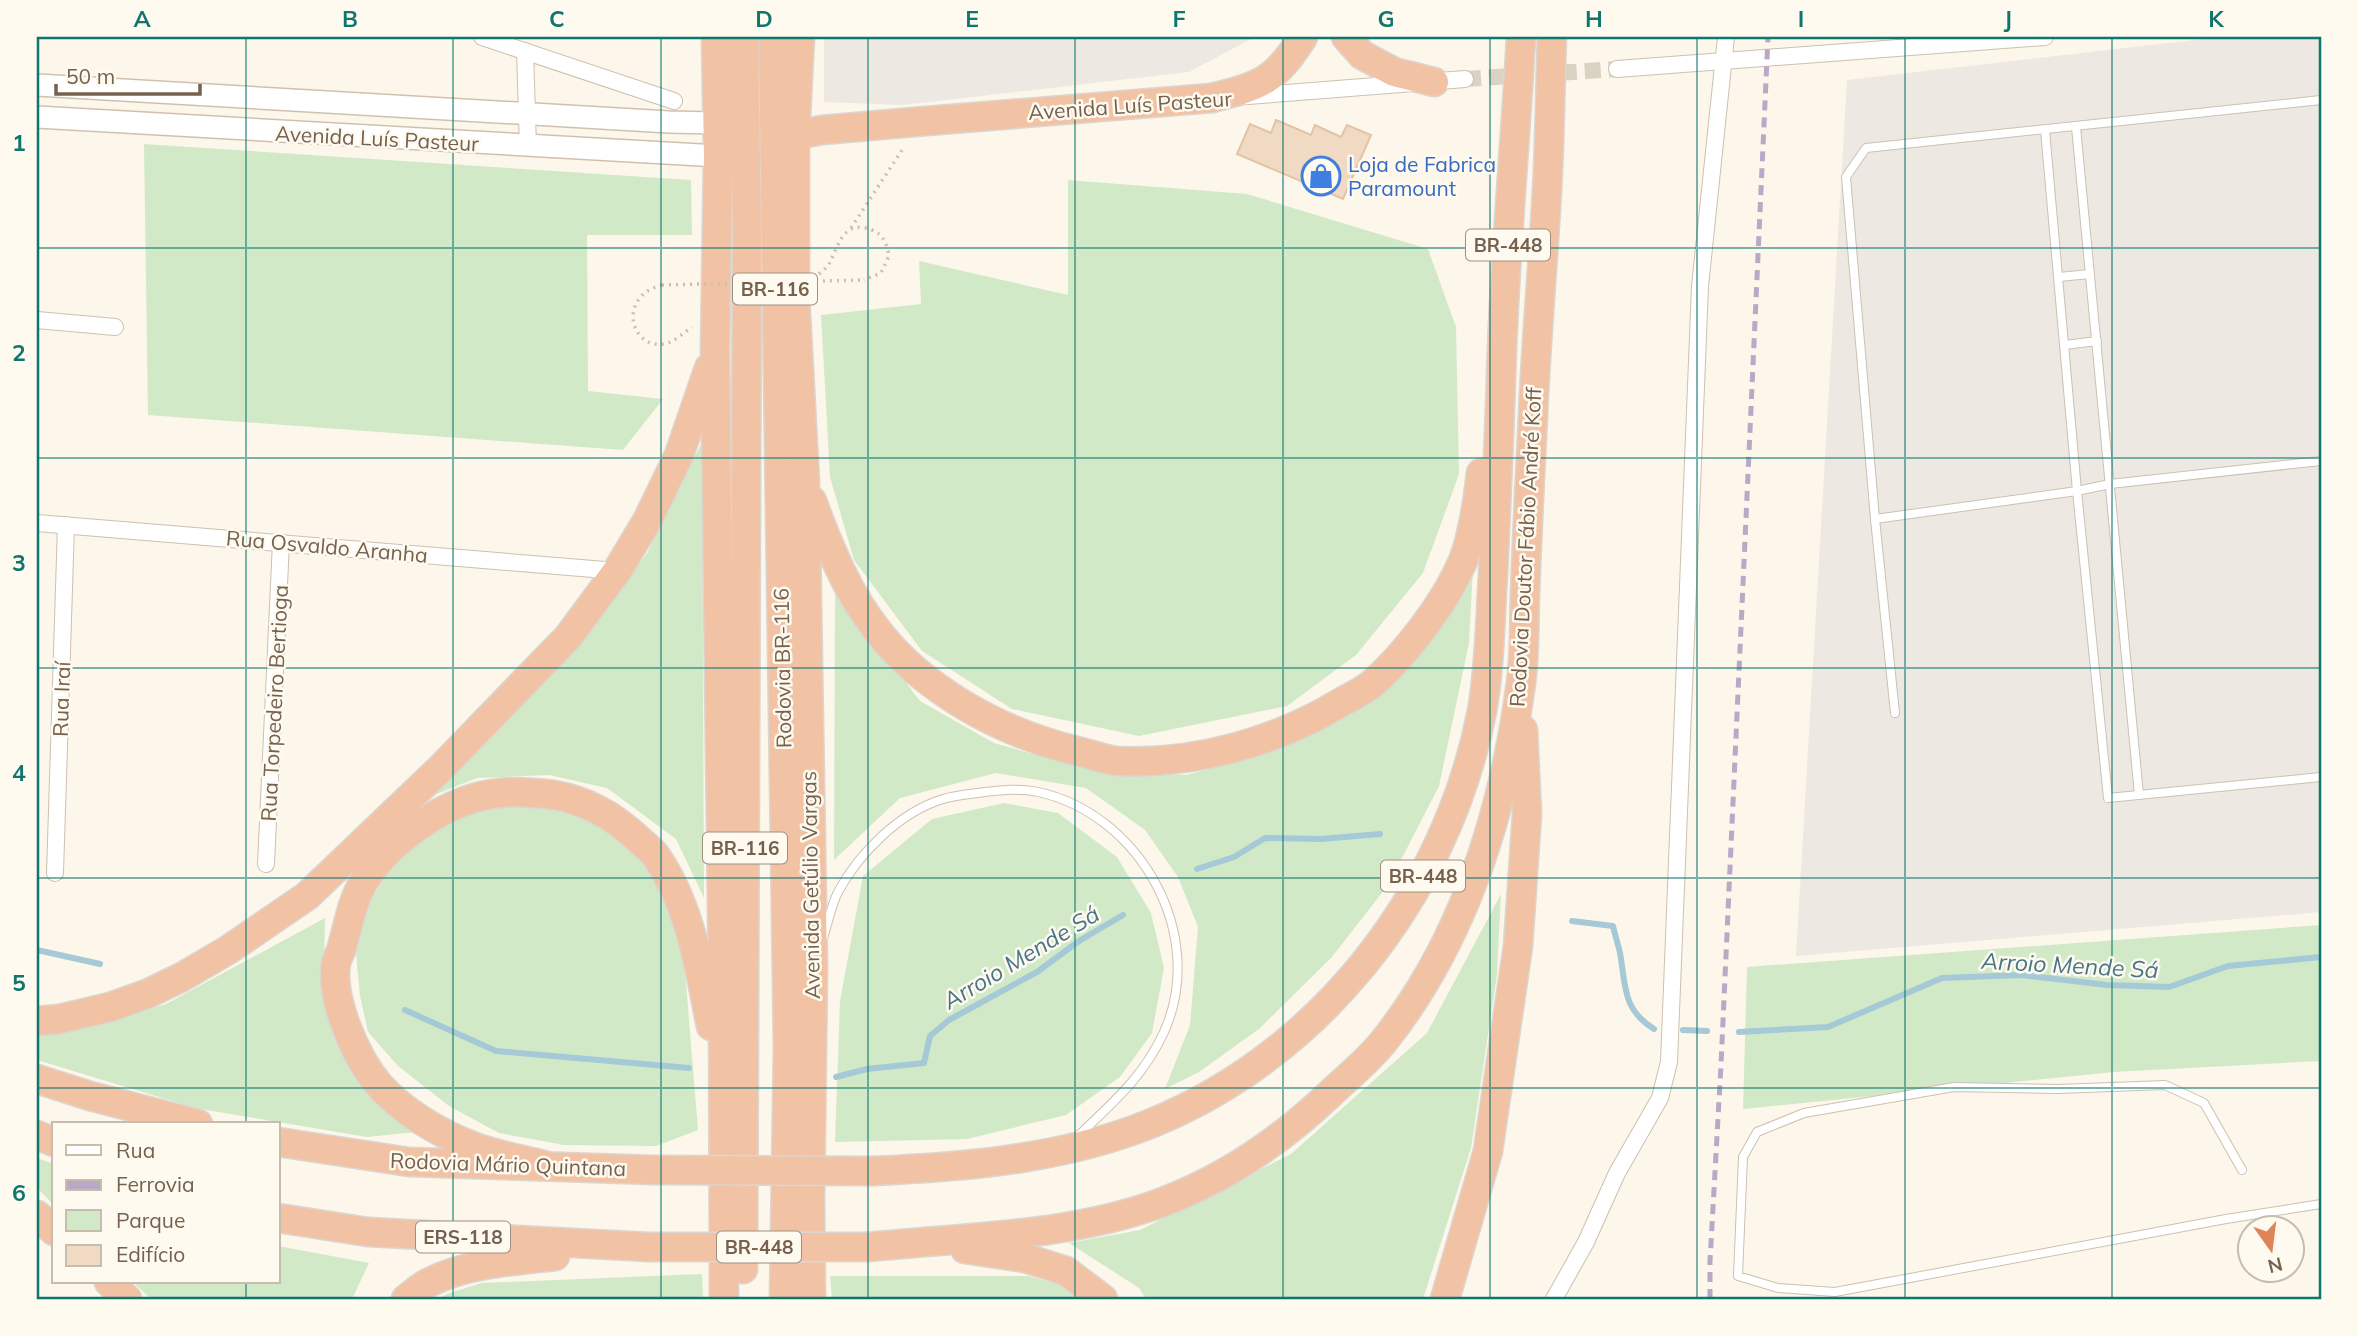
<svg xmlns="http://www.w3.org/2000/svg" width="2358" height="1336" viewBox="0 0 2358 1336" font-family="Mulish,sans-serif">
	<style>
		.industrial { fill: #ede9e2 }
		.green { fill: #d2e9c8 }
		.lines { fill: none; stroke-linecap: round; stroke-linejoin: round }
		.stream { stroke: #a5c9d6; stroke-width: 6 }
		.building { fill: #f0dac3; stroke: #e2c3a4; stroke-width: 2 }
		.street-tunnel { stroke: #dad2c3; stroke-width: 16; stroke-dasharray: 16 8; stroke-linecap: butt }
		.lane-casing { stroke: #cdc0b0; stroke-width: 10 }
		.street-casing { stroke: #cdc0b0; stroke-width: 18 }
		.secondary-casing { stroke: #d0c1ad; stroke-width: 24 }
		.highway-casing { stroke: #dbd6d1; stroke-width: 31 }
		.path { stroke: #d5bda5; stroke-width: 3.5; stroke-dasharray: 2 5; stroke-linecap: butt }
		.lane { stroke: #fff; stroke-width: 8 }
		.street { stroke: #fff; stroke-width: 16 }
		.secondary { stroke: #fff; stroke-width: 21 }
		.highway { stroke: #f2c2a4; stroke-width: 28 }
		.rail { stroke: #bba8c6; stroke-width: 5; stroke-dasharray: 10 7; stroke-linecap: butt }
		.highway-bridge-casing { stroke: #dbd6d1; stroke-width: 31; stroke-linecap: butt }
		.path-bridge { stroke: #d5bda5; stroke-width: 3.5; stroke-dasharray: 2 5; stroke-linecap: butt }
		.highway-bridge { stroke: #f2c2a4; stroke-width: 28 }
		.grid { fill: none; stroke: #0f766e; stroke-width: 2; stroke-opacity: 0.55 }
		.labels { text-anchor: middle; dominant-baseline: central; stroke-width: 5; stroke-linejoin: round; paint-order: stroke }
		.shield { fill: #fefaf0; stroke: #9e8f7f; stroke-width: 2 }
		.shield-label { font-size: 19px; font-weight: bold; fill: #75614e }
		.street-label { font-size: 21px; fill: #75614e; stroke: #fefaf0 }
		.shop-label { font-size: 21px; fill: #366cbe; stroke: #fefaf0; text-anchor: start }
		.water-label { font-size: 23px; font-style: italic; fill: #487587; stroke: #fefaf0 }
		.neatline { fill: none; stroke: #0f766e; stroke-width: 2.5 }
		.grid-label { font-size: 23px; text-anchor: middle; font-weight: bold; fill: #0f766e }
	</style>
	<rect width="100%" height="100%" fill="#fcf7ea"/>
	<!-- industrial -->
	<g class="industrial">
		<path d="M824 37H1255L1189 72 903 105 824 102Z"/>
		<path d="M2220 37H2321V912L1796 956 1847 80Z"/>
	</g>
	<!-- green -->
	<g class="green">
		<path d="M144 144 691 180 692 235H587L588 391 663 399 623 450 148 415Z"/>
		<path d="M1068 180 1247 194 1428 249 1456 327 1459 474 1423 573 1356 655 1287 706 1139 736 1012 709 922 651 854 560 830 477 821 315 921 304 919 261 1068 295Z"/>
		<path d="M702 442 704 898 676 839 607 788 549 775 477 778 434 795 585 638 647 553Z"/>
		<path d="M1473 568 1469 643 1439 786 1388 885 1332 957 1259 1029 1199 1072 1165 1089 1190 1025 1198 927 1178 877 1145 830 1086 788 996 773 900 798 834 860 835 590 920 701 994 743 1090 770 1187 775 1298 742 1381 695 1458 601Z"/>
		<path d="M523 803 584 818 620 838 652 871 672 911 683 946 698 1130 656 1146 564 1145 499 1133 449 1106 398 1066 368 1032 360 996 356 954 368 905 394 863 434 831 475 812Z"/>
		<path d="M1004 803 1058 813 1117 857 1151 913 1164 968 1152 1033 1120 1077 1066 1115 967 1139 835 1142 840 1001 863 876 932 819Z"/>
		<path d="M1501 894 1497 975 1471 1148 1423 1299H1146L1139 1288 1069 1243 1140 1230 1291 1154 1427 1033Z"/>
		<path d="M325 918 324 968 337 1040 371 1089 416 1132 367 1137 195 1108 37 1060V1033H64L166 1004Z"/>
		<path d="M2321 925V1061L2114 1072 1743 1109 1747 967Z"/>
		<path d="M37 1158 54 1164V1205L37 1188Z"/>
		<path d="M278 1246 369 1263 352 1299H151L133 1282H278Z"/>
		<path d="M702 1274 703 1299H438L447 1294 481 1283Z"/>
		<path d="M830 1276H1028L1067 1287 1086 1299H832Z"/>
	</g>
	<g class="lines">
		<!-- stream -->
		<g class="stream">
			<path d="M1197 869 1234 857 1265 838 1321 839 1380 834"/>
			<path d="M1572 921 1613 926C1615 935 1618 944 1620 953 1626 986 1622 1009 1654 1029"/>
			<path d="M37 950 100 964"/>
			<path d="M405 1010 496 1051 689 1068"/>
			<path d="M1683 1030 1707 1031"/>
			<path d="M1739 1032 1828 1027 1942 978 2022 975 2107 985 2169 987 2228 966 2321 957"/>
			<path d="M836 1077 867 1069 924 1063 930 1036 949 1020 1037 972 1079 941 1123 915"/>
		</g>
	</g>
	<!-- building -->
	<path class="building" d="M1276 120 1311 135 1315 125 1341 137 1347 125 1371 135 1343 199 1237 154 1250 124 1271 133Z"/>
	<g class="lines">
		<!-- street-tunnel -->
		<path class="street-tunnel" d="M1465 79 1617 69"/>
		<defs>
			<g id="lane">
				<path d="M2321 100 1866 148 1846 177 1875 519 2077 491 2110 484 2321 461"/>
				<path d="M2076 127 2139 795"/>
				<path d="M2045 130 2077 491 2108 798 2321 777"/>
				<path d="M2059 277 2090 274"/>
				<path d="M2065 345 2097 341"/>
				<path d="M1875 519 1895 713"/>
				<path d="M823 938C828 923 831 906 838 892 859 853 900 812 943 799 957 795 972 794 985 792 1002 790 1021 788 1038 792 1140 814 1208 935 1164 1032 1143 1078 1112 1103 1077 1137"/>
				<path d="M2242 1170 2204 1103 2165 1085 2058 1089 1954 1087 1804 1113 1757 1132 1743 1157 1738 1276 1778 1288 1835 1292 2226 1219 2321 1204"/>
			</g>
			<g id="street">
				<path d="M482 37 674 101"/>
				<path d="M525 51 528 147"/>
				<path d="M1617 69 2045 37"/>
				<path d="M1248 96 1465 79"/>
				<path d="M37 320 115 327"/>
				<path d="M37 523 617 571"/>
				<path d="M266 864 281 542"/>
				<path d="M55 873 66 525"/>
				<path d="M1554 1299 1586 1242 1617 1173 1660 1098 1669 1062 1700 286 1726 37"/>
			</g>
			<g id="secondary">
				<path d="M37 85 669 122 717 123"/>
				<path d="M37 117 718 156"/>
			</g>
			<g id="highway">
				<path d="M716 37 718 156 715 352 723 982 724 1299"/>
				<path d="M773 37 788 1048 784 1299"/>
				<path d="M800 37 795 135V296L805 482 813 970 810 1199 811 1299"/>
				<path d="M1346 37 1362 55 1394 72 1434 82"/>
				<path d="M795 135 822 130 926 121 1212 98C1262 85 1274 82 1303 37"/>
				<path d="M812 501C836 567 861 624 916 671 964 711 1021 738 1081 752 1093 755 1106 760 1117 761 1193 765 1276 742 1340 703 1351 697 1363 691 1372 684 1406 654 1445 603 1463 561 1473 535 1478 500 1481 473"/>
				<path d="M37 1021 59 1019 110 1007 149 993 182 977 228 950 307 896 441 768 568 637 617 571 647 521 679 455 709 368"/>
				<path d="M37 1079 90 1096 198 1124"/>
				<path d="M37 1135 54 1142"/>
				<path d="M278 1142 409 1162 655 1170"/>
				<path d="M544 1165C520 1159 495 1155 472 1146 439 1133 403 1112 379 1085 356 1058 330 999 336 963 338 956 342 950 343 943 349 922 352 902 363 883 389 839 450 797 501 793 518 791 537 793 554 795 587 801 612 815 637 838 643 844 651 849 656 856 691 907 699 967 711 1026"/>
				<path d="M873 1171C962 1167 1050 1160 1134 1130 1315 1064 1446 897 1482 711 1490 666 1490 620 1493 575 1496 509 1499 443 1501 378 1504 264 1515 150 1521 37"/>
				<path d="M37 1215 54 1231"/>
				<path d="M278 1218 368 1232 649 1247"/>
				<path d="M868 1247C966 1237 1070 1237 1163 1202 1226 1178 1283 1139 1332 1092 1349 1076 1369 1060 1384 1041 1465 939 1504 811 1521 683 1525 654 1524 624 1525 594 1527 535 1530 476 1533 416 1536 341 1543 266 1547 190 1550 139 1550 88 1552 37"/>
				<path d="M965 1249 1025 1258 1066 1271 1103 1299"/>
				<path d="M743 1269 747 238 744 37"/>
				<path d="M109 1282 127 1299"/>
				<path d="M406 1299C413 1294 420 1287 428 1283 466 1263 513 1261 555 1256"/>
				<path d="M1445 1299 1488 1151 1518 946 1527 814 1523 730"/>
			</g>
		</defs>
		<!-- lane casing -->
		<use href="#lane" class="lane-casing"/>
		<!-- street casing -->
		<use href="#street" class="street-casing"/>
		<!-- secondary casing -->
		<use href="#secondary" class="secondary-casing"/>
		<!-- highway casing -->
		<use href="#highway" class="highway-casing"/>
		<!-- path -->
		<g class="path">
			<path d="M851 228 904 147"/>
			<path d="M819 274C823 270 828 267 830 262 839 244 844 219 872 230 883 234 887 244 889 256L881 273 864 280"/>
			<path d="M662 285C617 296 630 349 664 344 675 342 683 333 692 327"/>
		</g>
		<!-- lane -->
		<use href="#lane" class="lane"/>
		<!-- street -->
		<use href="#street" class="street"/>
		<!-- secondary -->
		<use href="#secondary" class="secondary"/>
		<!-- highway -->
		<use href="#highway" class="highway"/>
		<!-- rail -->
		<path class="rail" d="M1710 1299V1261L1721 1065 1768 37"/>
		<defs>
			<g id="highway-bridge">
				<path d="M655 1170 873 1171"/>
				<path d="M649 1247H868"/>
			</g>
		</defs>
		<!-- highway-bridge casing -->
		<use href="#highway-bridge" class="highway-bridge-casing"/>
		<!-- path-bridge -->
		<path class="path-bridge" d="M662 285 864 280"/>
		<!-- highway-bridge -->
		<use href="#highway-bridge" class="highway-bridge"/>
	</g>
	<!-- grid -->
	<path class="grid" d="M246 37V1124M453 37V1299M661 37V1299M868 37V1299M1075 37V1299M1283 37V1299M1490 37V1299M1697 37V1299M1905 37V1299M2112 37V1299M37 248H2321M37 458H2321M37 668H2321M37 878H2321M37 1088H2321M246 1282V1299"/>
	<!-- icons -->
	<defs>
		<symbol id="shop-ring" viewBox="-11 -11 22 22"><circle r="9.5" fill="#fefaf0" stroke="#3f7fe0" stroke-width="1.5"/><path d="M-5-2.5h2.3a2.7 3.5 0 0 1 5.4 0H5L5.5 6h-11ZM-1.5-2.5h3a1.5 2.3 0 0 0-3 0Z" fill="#3f7fe0"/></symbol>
	</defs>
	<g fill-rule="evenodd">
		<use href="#shop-ring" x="1299" y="154" width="44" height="44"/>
	</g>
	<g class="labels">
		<!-- shield labels -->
		<g class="shield">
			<rect x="1466" y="229.5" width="84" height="31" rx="5"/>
			<rect x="733" y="273.5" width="84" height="31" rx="5"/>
			<rect x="703" y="832.5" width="84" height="31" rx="5"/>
			<rect x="1381" y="860.5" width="84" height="31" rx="5"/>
			<rect x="416" y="1221.5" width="94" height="31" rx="5"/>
			<rect x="717" y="1231.5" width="84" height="31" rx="5"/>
		</g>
		<g class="shield-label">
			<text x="1508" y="245">BR-448</text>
			<text x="775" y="289">BR-116</text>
			<text x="745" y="848">BR-116</text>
			<text x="1423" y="876">BR-448</text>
			<text x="463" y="1237">ERS-118</text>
			<text x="759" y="1247">BR-448</text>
		</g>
		<!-- street labels -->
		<g class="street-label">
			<text transform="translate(1130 105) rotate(-4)">Avenida Luís Pasteur</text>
			<text transform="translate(377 138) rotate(3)">Avenida Luís Pasteur</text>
			<text transform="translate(327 546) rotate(5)">Rua Osvaldo Aranha</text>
			<text transform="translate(1525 547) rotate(-87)">Rodovia Doutor Fábio André Koff</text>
			<text transform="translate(782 668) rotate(-91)">Rodovia BR-116</text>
			<text transform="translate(61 699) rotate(-88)">Rua Iraí</text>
			<text transform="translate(274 703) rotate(-87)">Rua Torpedeiro Bertioga</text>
			<text transform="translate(810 885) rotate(-91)">Avenida Getúlio Vargas</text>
			<text transform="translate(508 1164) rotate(2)">Rodovia Mário Quintana</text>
		</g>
		<!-- shop labels -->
		<g class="shop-label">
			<text x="1348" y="164">Loja de Fabrica<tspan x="1348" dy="24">Paramount</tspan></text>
		</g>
		<!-- water labels -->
		<g class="water-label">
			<text transform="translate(1021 957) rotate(-31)">Arroio Mende Sá</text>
			<text transform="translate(2070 965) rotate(3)">Arroio Mende Sá</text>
		</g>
	</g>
	<!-- border -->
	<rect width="2358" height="1336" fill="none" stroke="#fefaf0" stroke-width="77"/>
	<!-- legend -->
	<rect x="52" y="1122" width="228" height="161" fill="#fefaf0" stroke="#c7bdaf" stroke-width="2"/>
	<rect x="66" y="1145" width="35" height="10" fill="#ffffff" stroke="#c7bdaf" stroke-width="2"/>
	<text x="116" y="1158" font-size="21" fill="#75614e">Rua</text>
	<rect x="66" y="1180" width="35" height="10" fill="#bba8c6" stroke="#c7bdaf" stroke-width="2"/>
	<text x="116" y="1192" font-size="21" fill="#75614e">Ferrovia</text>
	<rect x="66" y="1210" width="35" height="21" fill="#d2e9c8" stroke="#c7bdaf" stroke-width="2"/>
	<text x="116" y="1228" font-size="21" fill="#75614e">Parque</text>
	<rect x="66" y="1245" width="35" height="21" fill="#f0dac3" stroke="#c7bdaf" stroke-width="2"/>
	<text x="116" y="1262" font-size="21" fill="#75614e">Edifício</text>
	<!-- north arrow -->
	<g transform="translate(2271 1249) rotate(166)"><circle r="33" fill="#fefaf0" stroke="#c7bdaf" stroke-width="2"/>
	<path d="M0-5L12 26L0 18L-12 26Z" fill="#de8456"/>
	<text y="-10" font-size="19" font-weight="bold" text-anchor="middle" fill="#75614e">N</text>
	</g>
	<!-- scale -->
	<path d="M56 84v10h144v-10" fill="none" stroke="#75614e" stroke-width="3.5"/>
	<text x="66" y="84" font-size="21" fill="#75614e" stroke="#fefaf0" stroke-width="5" paint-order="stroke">50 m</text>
	<rect x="38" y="38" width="2282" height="1260" class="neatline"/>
	<g class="grid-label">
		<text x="142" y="27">A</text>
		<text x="350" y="27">B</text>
		<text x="557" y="27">C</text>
		<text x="764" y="27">D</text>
		<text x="972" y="27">E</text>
		<text x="1179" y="27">F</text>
		<text x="1386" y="27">G</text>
		<text x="1594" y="27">H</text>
		<text x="1801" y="27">I</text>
		<text x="2008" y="27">J</text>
		<text x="2216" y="27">K</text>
		<text x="19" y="151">1</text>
		<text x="19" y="361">2</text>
		<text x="19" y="571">3</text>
		<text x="19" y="781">4</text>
		<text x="19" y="991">5</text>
		<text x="19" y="1201">6</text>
	</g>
</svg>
